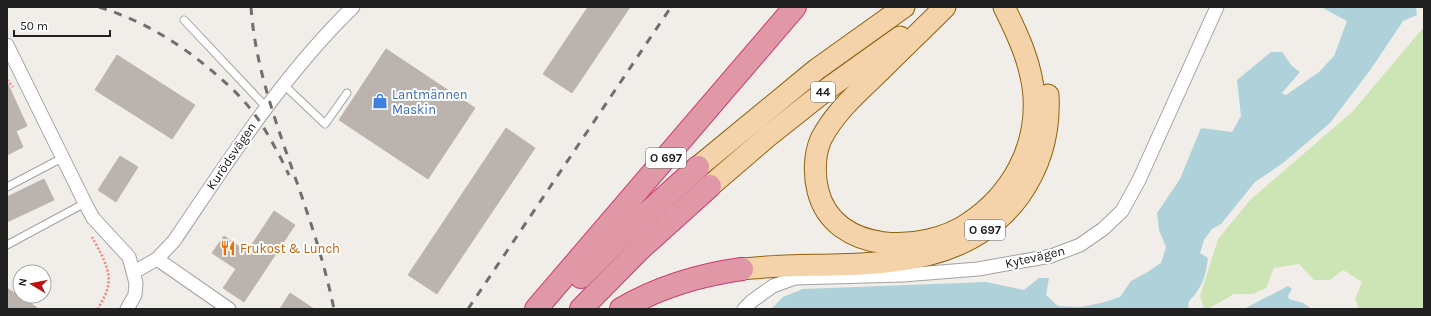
<svg xmlns="http://www.w3.org/2000/svg" width="1431" height="316" viewBox="0 0 1431 316" font-family="Karla,sans-serif">
	<style>
		.grass { fill: #cde5b4 }
		.water { fill: #aed1da }
		.building { fill: #bab3ae; stroke: #c1b5ac }
		.lines { fill: none; stroke-linecap: round; stroke-linejoin: round }
		.service-casing { stroke: #a2a2a2; stroke-width: 9 }
		.minor-casing { stroke: #a2a2a2; stroke-width: 15 }
		.primary-casing { stroke: #90620e; stroke-width: 23 }
		.motorway-casing { stroke: #cc386e; stroke-width: 24 }
		.path { stroke: #ee867d; stroke-width: 2.5; stroke-dasharray: 2 2; stroke-linecap: butt }
		.service { stroke: #fff; stroke-width: 7 }
		.minor { stroke: #fff; stroke-width: 13 }
		.primary { stroke: #f4d3aa; stroke-width: 21 }
		.motorway { stroke: #e098a7; stroke-width: 22 }
		.rail { stroke: #6f6f6f; stroke-width: 3; stroke-dasharray: 8 8; stroke-linecap: butt }
		.labels { text-anchor: middle; dominant-baseline: central; stroke-width: 4; stroke-linejoin: round; paint-order: stroke }
		.shield { fill: #fff; stroke: #646464; stroke-width: 1 }
		.shield-label { font-size: 12px; font-weight: bold; fill: #212121 }
		.shop-label { font-size: 13px; fill: #366cbe; stroke: #fff; text-anchor: start }
		.street-label { font-size: 13px; fill: #212121; stroke: #fff }
		.food-label { font-size: 13px; fill: #c56008; stroke: #fff; text-anchor: start }
	</style>
	<rect width="100%" height="100%" fill="#f1eee9"/>
	<!-- grass -->
	<path class="grass" d="M1424 27V309H1359L1355 299 1362 282 1343 270 1330 280H1314L1299 264 1274 268 1266 288 1253 294H1234L1208 309H1204L1200 296 1218 239 1251 199 1352 112Z"/>
	<!-- water -->
	<g class="water">
		<path d="M1321 7H1416L1417 15 1403 21 1371 69 1330 123 1283 163 1255 182 1221 224 1212 229 1204 240 1200 253 1208 258C1206 275 1202 289 1189 301L1188 309H771L783 297 803 289 986 282 1024 290 1039 278H1049L1046 295 1058 306 1080 307 1101 303 1120 297 1131 281 1146 273 1161 263 1166 247 1159 230 1157 213 1180 179 1201 128 1232 132 1241 116 1237 80 1271 52H1282L1292 66 1300 72 1282 93 1286 95 1319 72 1334 56 1347 21Z"/>
		<path d="M1288 286 1292 289 1288 296 1289 299 1303 303 1312 309H1244Z"/>
	</g>
	<!-- building -->
	<g class="building">
		<path d="M588 7H630L572 93 543 74Z"/>
		<path d="M386 49 475 108 428 179 339 120Z"/>
		<path d="M117 55 195 105 172 139 95 90Z"/>
		<path d="M7 82 27 126 16 131 23 147 7 155Z"/>
		<path d="M506 128 535 148 437 294 408 275Z"/>
		<path d="M120 156 138 167 116 202 98 190Z"/>
		<path d="M44 179 54 200 7 222V197Z"/>
		<path d="M274 211 295 225 244 302 223 288 236 269 212 253 224 236 247 252Z"/>
		<path d="M7 288 39 309H7Z"/>
		<path d="M290 293 314 309H280Z"/>
	</g>
	<g class="lines">
		<defs>
			<g id="service">
				<path d="M184 20 266 107"/>
				<path d="M284 85 325 124 347 93"/>
				<path d="M7 187 62 158"/>
				<path d="M7 245 85 203"/>
			</g>
			<g id="minor">
				<path d="M7 45 85 203 93 218 129 257 136 283 135 295 127 309"/>
				<path d="M157 259 229 309"/>
				<path d="M134 272 157 259 174 241C229 160 282 76 353 7"/>
				<path d="M744 309 752 301 773 286 795 278 903 275 978 269 1051 256 1080 245 1103 229 1122 211 1139 180 1217 7"/>
			</g>
			<g id="primary">
				<path d="M945 7C923 29 901 50 879 72 858 92 835 112 821 139 814 155 814 175 818 191 834 255 924 254 969 223 1011 195 1037 149 1034 97 1032 65 1018 35 1004 7"/>
				<path d="M698 167 817 69 904 7"/>
				<path d="M710 186 767 137 830 87 900 37"/>
				<path d="M742 269C836 258 956 284 1020 195 1041 165 1050 131 1048 95"/>
			</g>
			<g id="motorway">
				<path d="M581 277 624 234 698 167"/>
				<path d="M536 309 795 7"/>
				<path d="M581 309 639 250 710 186"/>
				<path d="M621 309C659 287 698 275 742 269"/>
			</g>
		</defs>
		<!-- service casing -->
		<use href="#service" class="service-casing"/>
		<!-- minor casing -->
		<use href="#minor" class="minor-casing"/>
		<!-- primary casing -->
		<use href="#primary" class="primary-casing"/>
		<!-- motorway casing -->
		<use href="#motorway" class="motorway-casing"/>
		<!-- path -->
		<g class="path">
			<path d="M7 80 13 87"/>
			<path d="M92 237C99 250 112 270 108 286 107 294 101 302 98 309"/>
		</g>
		<!-- service -->
		<use href="#service" class="service"/>
		<!-- minor -->
		<use href="#minor" class="minor"/>
		<!-- primary -->
		<use href="#primary" class="primary"/>
		<!-- motorway -->
		<use href="#motorway" class="motorway"/>
		<!-- rail -->
		<g class="rail">
			<path d="M99 7C144 21 183 45 219 77 233 89 247 103 258 119 270 137 280 156 289 175"/>
			<path d="M251 7C256 79 285 145 307 212 318 244 327 276 334 309"/>
			<path d="M468 309 671 7"/>
		</g>
	</g>
	<!-- icons -->
	<defs>
		<symbol id="shop-bare" viewBox="-9 -9 18 18"><path d="M-5-2.5h2.3a2.7 3.5 0 0 1 5.4 0H5L5.5 6h-11ZM-1.5-2.5h3a1.5 2.3 0 0 0-3 0Z" fill="#3f7fe0" stroke="#fff" stroke-width="2.5" paint-order="stroke"/></symbol>
		<symbol id="restaurant-bare" viewBox="-9 -9 18 18"><path d="M-5-6h1v4h1v-4h1v4h1v-4h1v5L-1.5 .5V6h-2V.5L-5-1ZM5-6V6H3V1.5H1.5Q1.5-4 5-6Z" fill="#e8710a" stroke="#fff" stroke-width="2.5" paint-order="stroke"/></symbol>
	</defs>
	<g fill-rule="evenodd">
		<use href="#shop-bare" x="369" y="90" width="22" height="22"/>
		<use href="#restaurant-bare" x="217" y="237" width="22" height="22"/>
	</g>
	<g class="labels">
		<!-- shield labels -->
		<g class="shield">
			<rect x="811" y="82" width="24" height="20" rx="3"/>
			<rect x="646" y="148" width="40" height="20" rx="3"/>
			<rect x="965" y="220" width="40" height="20" rx="3"/>
		</g>
		<g class="shield-label">
			<text x="823" y="92">44</text>
			<text x="666" y="158">O 697</text>
			<text x="985" y="230">O 697</text>
		</g>
		<!-- shop labels -->
		<g class="shop-label">
			<text x="392" y="94">Lantmännen<tspan x="392" dy="15">Maskin</tspan></text>
		</g>
		<!-- street labels -->
		<g class="street-label">
			<text transform="translate(231 156) rotate(-56)">Kurödsvägen</text>
			<text transform="translate(1035 257) rotate(-13)">Kytevägen</text>
		</g>
		<!-- food labels -->
		<g class="food-label">
			<text x="240" y="248">Frukost &amp; Lunch</text>
		</g>
	</g>
	<!-- border -->
	<rect width="1431" height="316" fill="none" stroke="#212121" stroke-width="16"/>
	<!-- north arrow -->
	<g transform="translate(32 284) rotate(280)"><circle r="19" fill="#ffffff" stroke="#a6a6a6"/>
	<path d="M0-3L7 15L0 10L-7 15Z" fill="#c01316"/>
	<text y="-6" font-size="11" font-weight="bold" text-anchor="middle" fill="#212121">N</text>
	</g>
	<!-- scale -->
	<path d="M14 30v6h96v-6" fill="none" stroke="#212121" stroke-width="2"/>
	<text x="20" y="30" font-size="12" fill="#212121" stroke="#ffffff" stroke-width="3" paint-order="stroke">50 m</text>
</svg>
